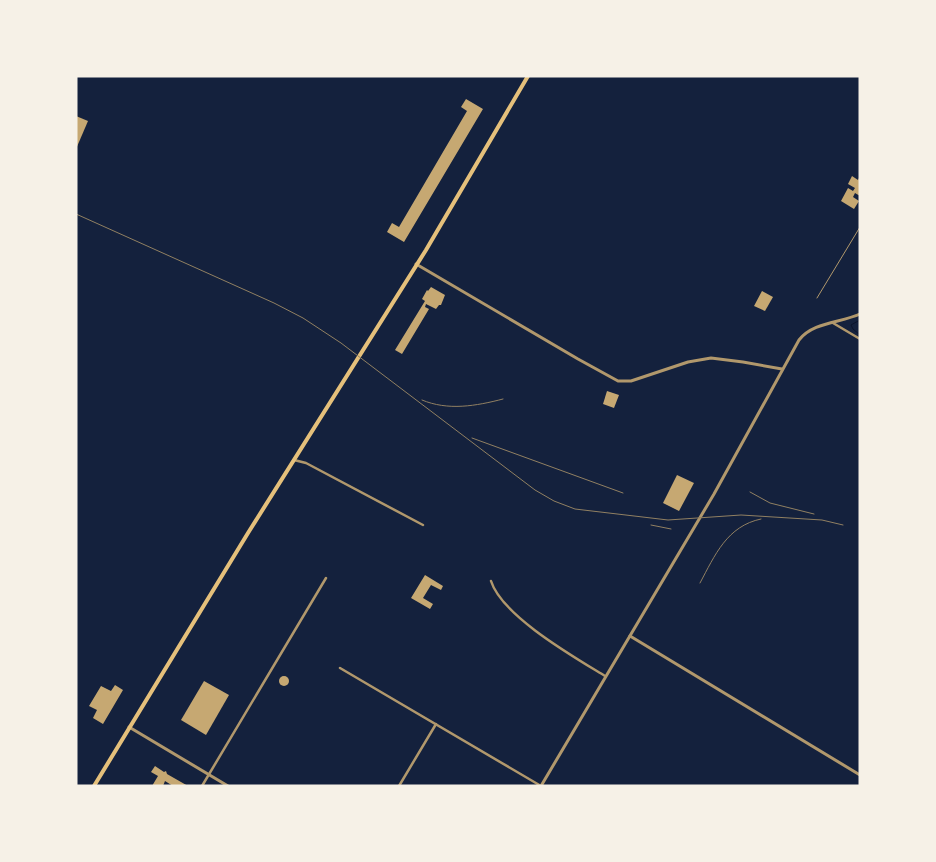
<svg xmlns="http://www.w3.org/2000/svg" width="936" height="862" viewBox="0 0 936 862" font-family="'Work Sans',sans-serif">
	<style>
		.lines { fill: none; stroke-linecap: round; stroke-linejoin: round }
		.stream { stroke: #0b132b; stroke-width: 1 }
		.building { fill: #c6a872 }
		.service { stroke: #b1986c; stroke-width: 1 }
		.minor { stroke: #b1986c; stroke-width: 2.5 }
		.tertiary { stroke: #b1986c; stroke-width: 3 }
		.secondary { stroke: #e5c07b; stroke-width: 4 }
		.rail { stroke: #918062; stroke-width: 1 }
	</style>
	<rect width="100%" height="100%" fill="#14213d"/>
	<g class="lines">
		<!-- stream -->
		<path class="stream" d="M860 320 851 325 853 329 860 335"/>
	</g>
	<!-- building -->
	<g class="building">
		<path d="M466 99 483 109 404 242 387 232 392 223 399 227 467 111 461 107Z"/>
		<path d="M76 116 88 121 76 149Z"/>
		<path d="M852 176 858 180 860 176V196L855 193 853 197 859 201 854 209 841 201 848 188 853 191 855 188 848 184Z"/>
		<path d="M431 287 445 295 441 305H439L436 309 426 304 425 307 429 309 402 354 395 350 425 301 422 299 427 290 428 291Z"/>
		<path d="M762 291 773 297 765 311 754 306Z"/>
		<path d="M607 391 619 395 614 408 603 404Z"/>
		<path d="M677 475 694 483 679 511 663 503Z"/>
		<path d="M425 575 443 586 441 590 431 585 423 598 433 604 430 609 411 598Z"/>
		<circle cx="284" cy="681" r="5"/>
		<path d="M204 681 229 695 206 735 181 720Z"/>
		<path d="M115 685 123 690 103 724 93 718 97 710 89 706 101 686 111 691Z"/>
		<path d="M155 766 164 772 166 771 167 774 188 786H173L165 781 163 786H152L158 776 151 772Z"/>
	</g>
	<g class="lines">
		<!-- service -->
		<path class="service" d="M817 298 860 227"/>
		<!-- minor -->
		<g class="minor">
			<path d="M833 323 860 339"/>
			<path d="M294 460 306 463 423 525"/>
			<path d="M491 581C502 616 574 657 605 676"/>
			<path d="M340 668 541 786"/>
			<path d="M202 786 326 578"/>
			<path d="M399 786 436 724"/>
		</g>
		<!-- tertiary -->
		<g class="tertiary">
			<path d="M416 264 578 359 618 381H631L688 362 711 358 743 362 782 369"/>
			<path d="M630 636 860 775"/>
			<path d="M129 727 228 786"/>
			<path d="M541 786 714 494 799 340C813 322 840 323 860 314"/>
		</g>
		<!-- secondary -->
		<path class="secondary" d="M94 786 248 533 426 250 528 76"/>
		<!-- rail -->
		<g class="rail">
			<path d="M76 214 274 303 303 318 341 343 535 490 554 501 575 509 668 520 741 515 822 520 843 525"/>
			<path d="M422 400C448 411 476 406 503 399"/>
			<path d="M472 438 623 493"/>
			<path d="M750 492 770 503 814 514"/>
			<path d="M651 525 671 529"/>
			<path d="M700 583C715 555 727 526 761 519"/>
		</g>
	</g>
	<!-- border -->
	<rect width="936" height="862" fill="none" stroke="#f6f1e7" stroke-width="155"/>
</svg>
